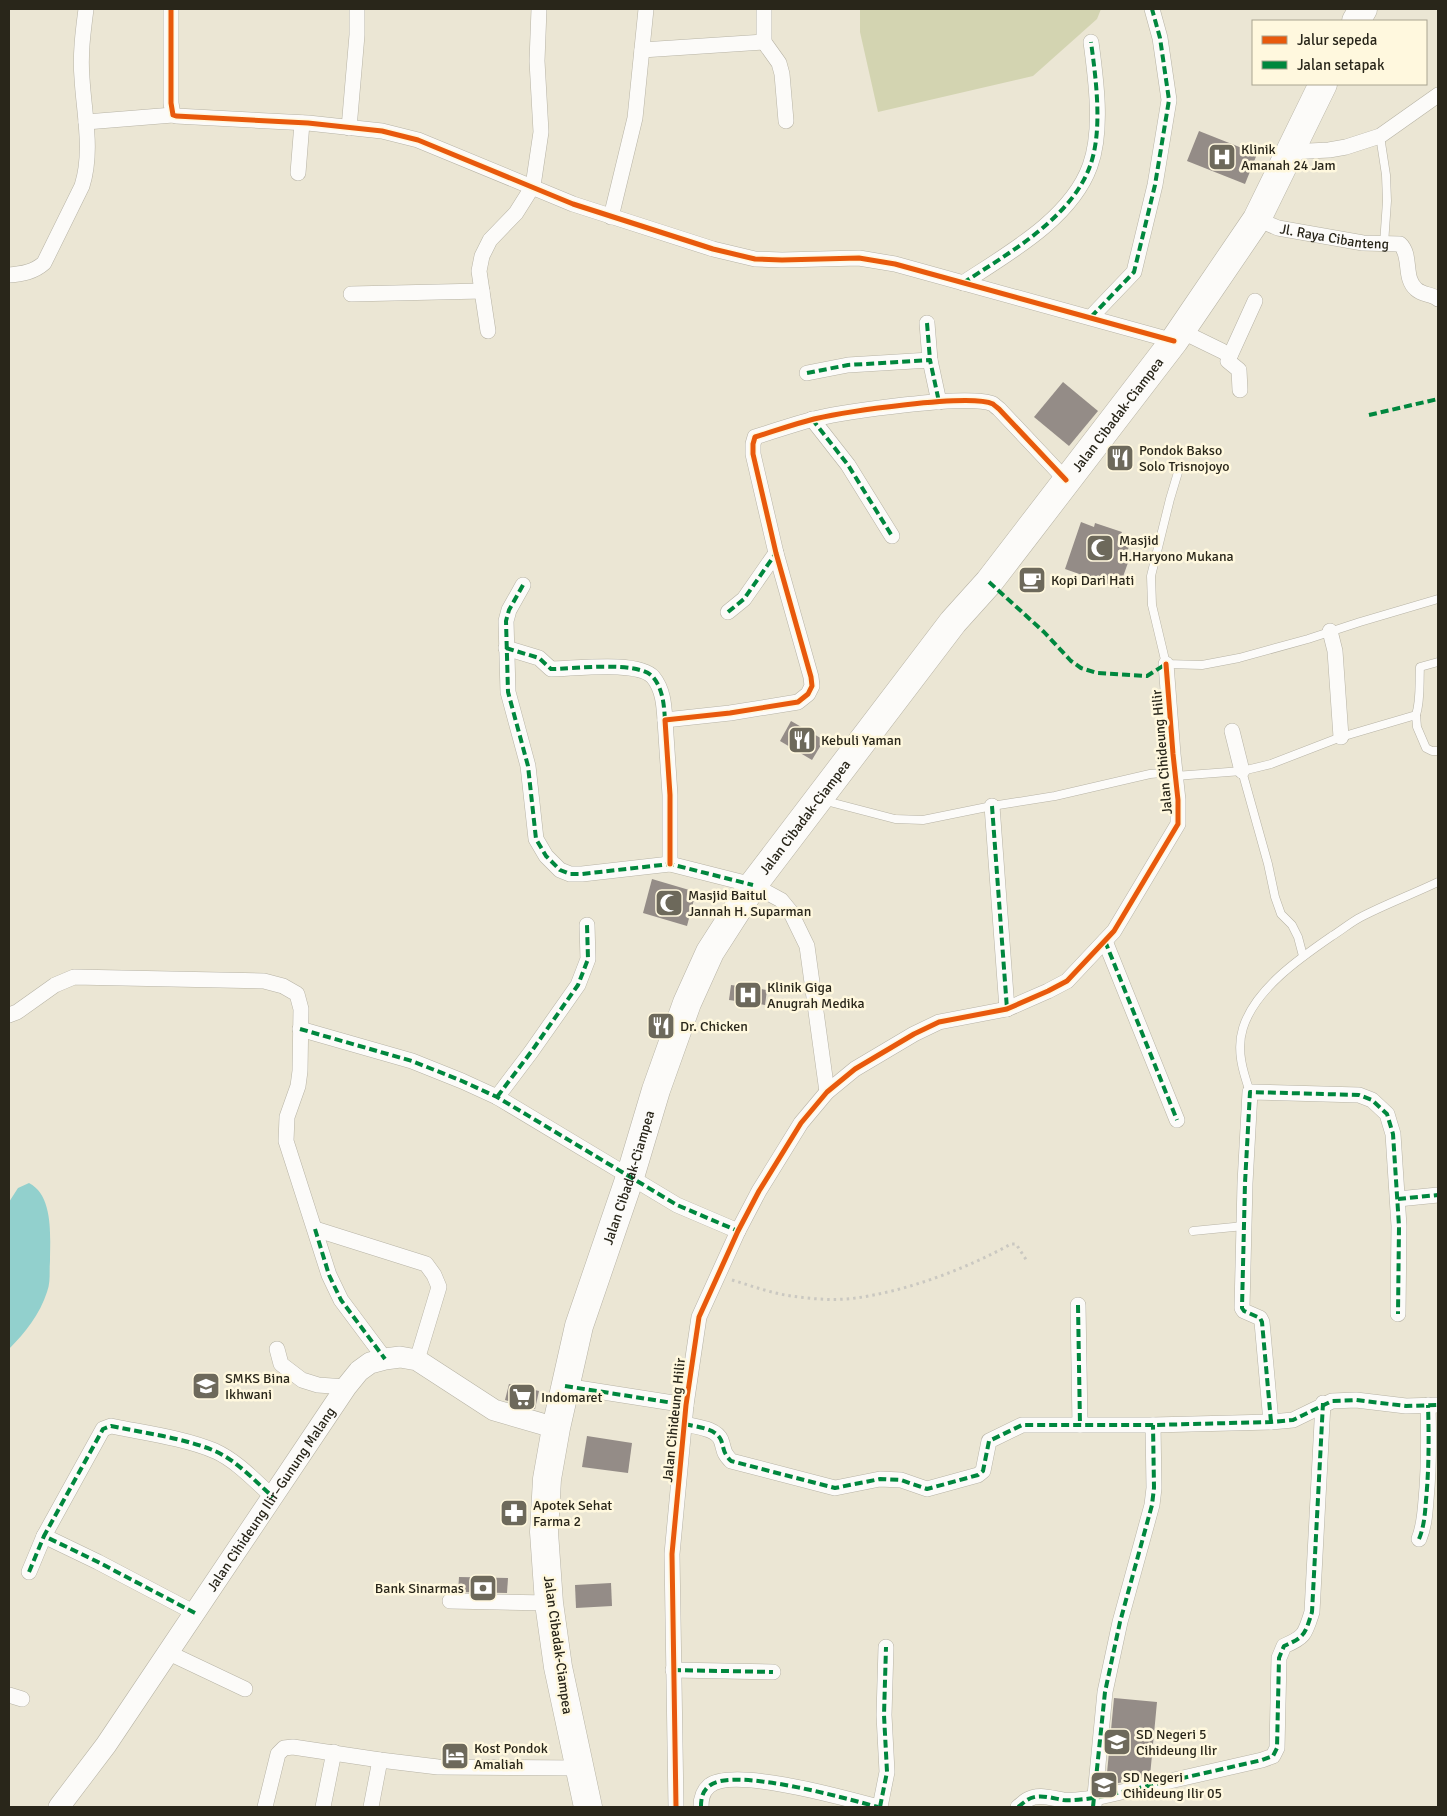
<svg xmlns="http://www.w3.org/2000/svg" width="1447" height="1816" viewBox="0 0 1447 1816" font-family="Signika,sans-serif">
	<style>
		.green { fill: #d3d4b1 }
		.water { fill: #92d0cd }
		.building { fill: #948c87 }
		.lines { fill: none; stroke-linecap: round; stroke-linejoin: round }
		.lane-casing { stroke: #b7b3a5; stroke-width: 9 }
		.street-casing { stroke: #b7b3a5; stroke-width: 16 }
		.secondary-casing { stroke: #b7b3a5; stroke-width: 22 }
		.highway-casing { stroke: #b7b3a5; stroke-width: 29 }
		.path { stroke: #cac8c1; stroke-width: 3; stroke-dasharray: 2.5 4; stroke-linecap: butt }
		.lane { stroke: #fcfbf9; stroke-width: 8 }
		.street { stroke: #fcfbf9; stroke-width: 15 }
		.secondary { stroke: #fcfbf9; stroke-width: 21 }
		.highway { stroke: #fcfbf9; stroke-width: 28 }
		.quiet { stroke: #00873e; stroke-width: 4; stroke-dasharray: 8 4; stroke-linecap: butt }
		.cycleway-casing { stroke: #fff8de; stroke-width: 8 }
		.cycleway { stroke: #e8590c; stroke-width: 5 }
		.labels { text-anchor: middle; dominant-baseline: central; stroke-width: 5; stroke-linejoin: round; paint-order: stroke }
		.poi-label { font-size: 14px; fill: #29261a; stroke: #fff8de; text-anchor: start }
		.street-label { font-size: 14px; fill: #29261a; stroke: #fff8de }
	</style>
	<rect width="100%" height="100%" fill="#ebe6d4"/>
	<!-- green -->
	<path class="green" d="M860 9H1101L1097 19 1033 76 878 112 860 32Z"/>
	<!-- water -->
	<path class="water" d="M29 1183C54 1196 50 1237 50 1261 49 1272 51 1281 47 1292 40 1314 25 1333 9 1349V1202L18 1188Z"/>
	<!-- building -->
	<g class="building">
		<path d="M1199 131 1257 154 1245 184 1187 161Z"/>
		<path d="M1063 382 1098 411 1069 446 1034 417Z"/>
		<path d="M1081 522 1094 527 1095 523 1122 532 1120 536 1131 540 1126 556 1130 557 1119 588 1065 569Z"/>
		<path d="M791 721 824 740 812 760 780 741Z"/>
		<path d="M652 879 696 892 687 926 643 913Z"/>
		<path d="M731 985 767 990 765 1005 729 1000Z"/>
		<path d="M657 1013 666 1016 658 1037 650 1034Z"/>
		<path d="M509 1384 539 1391 535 1409 505 1400Z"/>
		<path d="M587 1436 632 1443 628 1473 582 1467Z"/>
		<path d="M459 1577 508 1578 507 1593 458 1592Z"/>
		<path d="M611 1583 612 1606 576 1608 575 1585Z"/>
		<path d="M1114 1698 1157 1702 1150 1776 1136 1779 1127 1778V1781L1110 1785 1106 1784Z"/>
	</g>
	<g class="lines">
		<defs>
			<g id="lane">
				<path d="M1380 136 1386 175 1387 201 1384 244"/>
				<path d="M1179 469 1170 499 1151 576 1152 605 1166 664 1202 665 1239 658 1308 639 1360 622 1438 599"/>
				<path d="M1416 715C1421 699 1419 683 1420 667L1438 662"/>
				<path d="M1242 771 1268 864 1275 897 1281 914 1292 925 1298 937 1303 956"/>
				<path d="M822 800 895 819 923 820 992 806 1055 796 1150 774 1162 773 1175 776 1242 771 1271 764 1341 737 1416 715 1417 727 1426 748 1432 751H1438"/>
				<path d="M1250 1092C1243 1072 1236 1050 1243 1028 1255 989 1300 958 1332 936 1342 930 1351 922 1361 917 1386 904 1413 894 1438 882"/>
				<path d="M1193 1231 1244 1226"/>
			</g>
			<g id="street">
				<path d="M171 9V103L173 115 176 116 308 123 382 131 418 140 573 204 713 249 755 259 782 260 859 258 895 264 1174 341"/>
				<path d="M764 9V42L779 63 782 74 786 121"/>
				<path d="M642 50 764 42"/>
				<path d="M86 122 173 115"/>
				<path d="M349 128 357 35V9"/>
				<path d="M1289 152 1329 150 1346 147 1380 136 1438 95"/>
				<path d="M298 173 302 123"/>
				<path d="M611 217 635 118 646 9"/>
				<path id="s1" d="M1257 219 1278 228 1363 243 1400 244C1412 255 1403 278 1416 289 1422 295 1432 294 1438 299"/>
				<path d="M9 275C22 274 34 272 44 263L82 186C93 151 84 114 82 78 80 55 83 32 86 9"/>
				<path d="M963 283C1007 254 1071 219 1090 166 1103 131 1096 79 1091 42"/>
				<path d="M351 294 482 291"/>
				<path d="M1091 317 1134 272 1155 185 1169 100 1160 38 1152 9"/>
				<path d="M927 323 930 360"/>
				<path d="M488 331 479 271 482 256 490 240 516 213 533 186 541 132 537 61 539 9"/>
				<path d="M1181 331 1222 351 1230 356 1228 361 1239 370 1240 390"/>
				<path d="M1230 356 1255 301"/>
				<path d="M807 373 848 365 930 360 939 402"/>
				<path d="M812 419 848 465 892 536"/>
				<path d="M523 585 509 610 506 621 508 692 528 766 536 839 546 856 560 870 570 874H582L670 864 753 885 781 900 790 911 807 946 827 1092"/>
				<path d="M728 612 744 599 776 553"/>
				<path d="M1330 631 1335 651 1341 737"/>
				<path d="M506 648 539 658 551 669C573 669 638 660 653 677 663 689 664 705 665 720"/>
				<path d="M1232 731 1242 771"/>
				<path d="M992 806 1007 1009"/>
				<path d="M670 864V795L665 720 730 713 798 702 808 694 812 686 811 677 776 553 753 454V444L755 437C775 431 794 424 814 419 844 412 969 393 993 404 994 405 999 409 999 409L1066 480"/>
				<path d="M1105 941 1177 1120"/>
				<path d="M9 1015 17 1012 55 985 74 977 264 981 283 986 297 994 301 1009 300 1071 298 1086 287 1117 286 1141 329 1275 341 1300 385 1359"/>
				<path d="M300 1029 412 1061 462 1081 497 1097 677 1205 738 1231"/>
				<path d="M497 1097 531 1052 578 985 588 959 587 925"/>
				<path d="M1398 1199 1438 1195"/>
				<path d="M315 1229 426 1264 434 1275 439 1287 417 1360"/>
				<path d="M1078 1305 1080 1425"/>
				<path d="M277 1349 281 1364 302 1380 318 1385 346 1387"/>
				<path d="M565 1386 686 1405"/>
				<path d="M1271 1422 1262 1322 1260 1318 1244 1311 1242 1308 1245 1183 1250 1092 1359 1095 1372 1100 1387 1114 1393 1134 1399 1226 1398 1314"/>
				<path d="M685 1424C696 1427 716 1428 721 1440 725 1451 722 1451 731 1461L835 1488 880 1479 901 1480 927 1489 978 1475 983 1471 989 1441 1022 1425H1153L1271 1422 1293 1420 1332 1401 1356 1400 1406 1406 1438 1405"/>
				<path d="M1419 1539C1424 1527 1425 1514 1426 1500 1429 1469 1429 1437 1428 1405"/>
				<path d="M29 1572 44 1536"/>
				<path d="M450 1601 549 1603"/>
				<path d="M195 1613 98 1562 44 1536 103 1429 111 1426 121 1428C152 1434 186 1439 215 1451 237 1461 255 1481 273 1497"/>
				<path d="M169 1653 245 1689"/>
				<path d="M673 1670 773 1672"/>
				<path d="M9 1695 22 1699"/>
				<path d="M1094 1806 1105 1692 1120 1622 1152 1505 1154 1488 1153 1425"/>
				<path d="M265 1807 278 1754 284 1748 293 1747 380 1760 438 1767 579 1768"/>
				<path d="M323 1807 334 1752"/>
				<path d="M371 1807 380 1760"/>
				<path d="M676 1807 672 1554 686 1405 699 1317 738 1231 759 1191 801 1123 827 1092 855 1069 914 1034 939 1022 1007 1009 1048 991 1067 981 1114 931 1178 824V800L1173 754 1166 664"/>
				<path d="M701 1807C701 1799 702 1792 709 1786 732 1766 848 1799 878 1807"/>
				<path d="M880 1807 887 1772 884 1715 886 1647"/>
				<path d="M1018 1807C1021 1805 1024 1802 1027 1800 1038 1793 1051 1798 1063 1800 1073 1801 1084 1799 1095 1798L1262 1760 1273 1756 1277 1748 1279 1658 1284 1646C1305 1637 1305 1634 1312 1612L1323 1403"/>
			</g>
			<g id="secondary">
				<path id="s2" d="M59 1807 106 1745 346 1387 359 1371 370 1363 385 1359 400 1357 417 1360 494 1410 556 1428"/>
			</g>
			<g id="highway">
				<path d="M1356 21 1363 9"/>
				<path id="s3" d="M588 1807 558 1667 549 1603 544 1532 547 1479 556 1428 579 1326 630 1177 656 1090 687 1003 710 952 753 885 953 622 989 582 1174 341 1257 219 1323 84"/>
			</g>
		</defs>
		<!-- lane casing -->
		<use href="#lane" class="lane-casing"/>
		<!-- street casing -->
		<use href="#street" class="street-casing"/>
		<!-- secondary casing -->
		<use href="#secondary" class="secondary-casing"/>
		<!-- highway casing -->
		<use href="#highway" class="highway-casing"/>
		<!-- path -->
		<path class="path" d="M732 1280C752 1286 771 1293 791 1296 812 1299 835 1301 856 1298 907 1291 966 1269 1011 1244H1016L1027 1261"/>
		<!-- lane -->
		<use href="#lane" class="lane"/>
		<!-- street -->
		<use href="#street" class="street"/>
		<!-- secondary -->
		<use href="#secondary" class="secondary"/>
		<!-- highway -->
		<use href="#highway" class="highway"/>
		<!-- quiet -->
		<g class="quiet">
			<path d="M963 283C1007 254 1071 219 1090 166 1103 131 1096 79 1091 42"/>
			<path d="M1091 317 1134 272 1155 185 1169 100 1160 38 1152 9"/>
			<path d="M927 323 930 360"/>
			<path d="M807 373 848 365 930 360 939 402"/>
			<path d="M1369 415 1438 399"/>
			<path d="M812 419 848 465 892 536"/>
			<path d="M989 582 1044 632 1071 661 1081 668 1097 673 1147 676 1166 664"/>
			<path d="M523 585 509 610 506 621 508 692 528 766 536 839 546 856 560 870 570 874H582L670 864 753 885"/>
			<path d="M728 612 744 599 776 553"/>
			<path d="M506 648 539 658 551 669C573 669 638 660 653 677 663 689 664 705 665 720"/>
			<path d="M992 806 1007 1009"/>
			<path d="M1105 941 1177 1120"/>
			<path d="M300 1029 412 1061 462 1081 497 1097 677 1205 738 1231"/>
			<path d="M497 1097 531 1052 578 985 588 959 587 925"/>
			<path d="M1398 1199 1438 1195"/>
			<path d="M315 1229 329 1275 341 1300 385 1359"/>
			<path d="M1078 1305 1080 1425"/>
			<path d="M565 1386 686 1405"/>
			<path d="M1271 1422 1262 1322 1260 1318 1244 1311 1242 1308 1245 1183 1250 1092 1359 1095 1372 1100 1387 1114 1393 1134 1399 1226 1398 1314"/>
			<path d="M685 1424C696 1427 716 1428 721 1440 725 1451 722 1451 731 1461L835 1488 880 1479 901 1480 927 1489 978 1475 983 1471 989 1441 1022 1425H1153L1271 1422 1293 1420 1332 1401 1356 1400 1406 1406 1438 1405"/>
			<path d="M1419 1539C1424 1527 1425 1514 1426 1500 1429 1469 1429 1437 1428 1405"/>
			<path d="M29 1572 44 1536"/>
			<path d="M195 1613 98 1562 44 1536 103 1429 111 1426 121 1428C152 1434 186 1439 215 1451 237 1461 255 1481 273 1497"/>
			<path d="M673 1670 773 1672"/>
			<path d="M701 1807C701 1799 702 1792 709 1786 732 1766 848 1799 878 1807"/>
			<path d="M880 1807 887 1772 884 1715 886 1647"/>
			<path d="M1018 1807C1021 1805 1024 1802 1027 1800 1038 1793 1051 1798 1063 1800 1073 1801 1084 1799 1095 1798L1262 1760 1273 1756 1277 1748 1279 1658 1284 1646C1305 1637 1305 1634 1312 1612L1323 1403"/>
			<path d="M1093 1807 1105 1692 1120 1622 1152 1505 1154 1488 1153 1425"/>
		</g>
		<defs>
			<g id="cycleway">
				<path d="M171 9V103L173 115 176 116 308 123 382 131 418 140 573 204 713 249 755 259 782 260 859 258 895 264 1174 341"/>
				<path d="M670 864V795L665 720 730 713 798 702 808 694 812 686 811 677 776 553 753 454V444L755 437C775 431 794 424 814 419 844 412 969 393 993 404 994 405 999 409 999 409L1066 480"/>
				<path d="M676 1807 672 1554 686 1405 699 1317 738 1231 759 1191 801 1123 827 1092 855 1069 914 1034 939 1022 1007 1009 1048 991 1067 981 1114 931 1178 824V800L1173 754 1166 664"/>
			</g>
		</defs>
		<!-- cycleway casing -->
		<use href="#cycleway" class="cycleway-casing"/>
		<!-- cycleway -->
		<use href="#cycleway" class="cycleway"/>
	</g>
	<!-- icons -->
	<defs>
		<symbol id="hospital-square" viewBox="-11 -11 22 22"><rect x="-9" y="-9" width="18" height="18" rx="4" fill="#6d695b" stroke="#fff8de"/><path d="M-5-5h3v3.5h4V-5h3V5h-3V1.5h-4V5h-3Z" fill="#fff"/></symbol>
		<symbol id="restaurant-square" viewBox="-11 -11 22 22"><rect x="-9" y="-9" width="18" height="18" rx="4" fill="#6d695b" stroke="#fff8de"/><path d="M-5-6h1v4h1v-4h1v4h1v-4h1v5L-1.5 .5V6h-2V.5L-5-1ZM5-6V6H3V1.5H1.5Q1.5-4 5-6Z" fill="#fff"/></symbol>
		<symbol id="mosque-square" viewBox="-11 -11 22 22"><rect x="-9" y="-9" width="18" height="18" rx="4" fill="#6d695b" stroke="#fff8de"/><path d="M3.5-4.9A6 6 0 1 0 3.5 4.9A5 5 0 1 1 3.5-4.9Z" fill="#fff"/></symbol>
		<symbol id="cafe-square" viewBox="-11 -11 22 22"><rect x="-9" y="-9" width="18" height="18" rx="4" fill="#6d695b" stroke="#fff8de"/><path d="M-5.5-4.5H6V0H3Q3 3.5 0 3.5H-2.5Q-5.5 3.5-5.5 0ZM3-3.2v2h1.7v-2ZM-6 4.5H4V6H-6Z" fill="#fff"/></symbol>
		<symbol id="school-square" viewBox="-11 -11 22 22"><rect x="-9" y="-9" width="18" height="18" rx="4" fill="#6d695b" stroke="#fff8de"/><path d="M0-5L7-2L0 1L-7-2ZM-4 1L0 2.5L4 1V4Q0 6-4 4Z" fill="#fff"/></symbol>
		<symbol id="supermarket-square" viewBox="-11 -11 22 22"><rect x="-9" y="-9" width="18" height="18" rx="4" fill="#6d695b" stroke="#fff8de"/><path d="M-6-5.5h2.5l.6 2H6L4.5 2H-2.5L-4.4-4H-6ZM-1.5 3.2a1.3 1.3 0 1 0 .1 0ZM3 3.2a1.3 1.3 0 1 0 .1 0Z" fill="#fff"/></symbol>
		<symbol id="pharmacy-square" viewBox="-11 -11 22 22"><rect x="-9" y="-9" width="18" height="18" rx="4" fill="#6d695b" stroke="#fff8de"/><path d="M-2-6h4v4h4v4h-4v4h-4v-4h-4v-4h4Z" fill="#fff"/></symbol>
		<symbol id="bank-square" viewBox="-11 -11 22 22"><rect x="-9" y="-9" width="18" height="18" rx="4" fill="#6d695b" stroke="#fff8de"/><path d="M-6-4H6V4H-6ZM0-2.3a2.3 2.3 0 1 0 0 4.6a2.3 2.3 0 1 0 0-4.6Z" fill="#fff"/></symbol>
		<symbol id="hotel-square" viewBox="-11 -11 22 22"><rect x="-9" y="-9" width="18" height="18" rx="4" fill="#6d695b" stroke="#fff8de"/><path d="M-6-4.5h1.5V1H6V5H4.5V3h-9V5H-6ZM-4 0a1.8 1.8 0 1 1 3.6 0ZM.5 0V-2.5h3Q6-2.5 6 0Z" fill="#fff"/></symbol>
	</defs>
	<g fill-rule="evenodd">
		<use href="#hospital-square" x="1206" y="141" width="32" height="32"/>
		<use href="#restaurant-square" x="1104" y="442" width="32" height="32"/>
		<use href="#mosque-square" x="1084" y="532" width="32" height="32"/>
		<use href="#cafe-square" x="1016" y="564" width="32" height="32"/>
		<use href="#restaurant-square" x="786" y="724" width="32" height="32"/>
		<use href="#mosque-square" x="653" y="887" width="32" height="32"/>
		<use href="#hospital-square" x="732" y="979" width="32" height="32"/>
		<use href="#restaurant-square" x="645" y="1010" width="32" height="32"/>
		<use href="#school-square" x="190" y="1370" width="32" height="32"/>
		<use href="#supermarket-square" x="506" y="1381" width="32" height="32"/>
		<use href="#pharmacy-square" x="498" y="1497" width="32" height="32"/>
		<use href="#bank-square" x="467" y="1572" width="32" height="32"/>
		<use href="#school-square" x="1101" y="1726" width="32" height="32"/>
		<use href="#hotel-square" x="439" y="1740" width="32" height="32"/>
		<use href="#school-square" x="1088" y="1769" width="32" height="32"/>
	</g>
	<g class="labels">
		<!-- poi labels -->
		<g class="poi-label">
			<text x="1241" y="149">Klinik<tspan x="1241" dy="16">Amanah 24 Jam</tspan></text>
			<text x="1139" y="450">Pondok Bakso<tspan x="1139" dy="16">Solo Trisnojoyo</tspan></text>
			<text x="1119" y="540">Masjid<tspan x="1119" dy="16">H.Haryono Mukana</tspan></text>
			<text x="1051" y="580">Kopi Dari Hati</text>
			<text x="821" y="740">Kebuli Yaman</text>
			<text x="688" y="895">Masjid Baitul<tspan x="688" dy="16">Jannah H. Suparman</tspan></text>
			<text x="767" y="987">Klinik Giga<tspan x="767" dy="16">Anugrah Medika</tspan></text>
			<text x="680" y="1026">Dr. Chicken</text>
			<text x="225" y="1378">SMKS Bina<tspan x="225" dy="16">Ikhwani</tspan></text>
			<text x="541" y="1397">Indomaret</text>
			<text x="533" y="1505">Apotek Sehat<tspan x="533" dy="16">Farma 2</tspan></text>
			<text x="464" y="1588" text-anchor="end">Bank Sinarmas</text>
			<text x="1136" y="1734">SD Negeri 5<tspan x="1136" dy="16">Cihideung Ilir</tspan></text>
			<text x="474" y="1748">Kost Pondok<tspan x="474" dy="16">Amaliah</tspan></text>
			<text x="1123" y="1777">SD Negeri<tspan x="1123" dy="16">Cihideung Ilir 05</tspan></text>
		</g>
		<!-- street labels -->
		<g class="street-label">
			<text stroke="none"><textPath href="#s1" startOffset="80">Jl. Raya Cibanteng</textPath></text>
			<text stroke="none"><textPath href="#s3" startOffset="1560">Jalan Cibadak-Ciampea</textPath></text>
			<text transform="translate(1162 752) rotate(-95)">Jalan Cihideung Hilir</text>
			<text stroke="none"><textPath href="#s3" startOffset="1050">Jalan Cibadak-Ciampea</textPath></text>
			<text stroke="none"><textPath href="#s3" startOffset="645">Jalan Cibadak-Ciampea</textPath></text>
			<text transform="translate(674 1420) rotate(-84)">Jalan Cihideung Hilir</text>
			<text stroke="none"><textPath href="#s2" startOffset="374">Jalan Cihideung Ilir–Gunung Malang</textPath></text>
			<text transform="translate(558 1645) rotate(82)">Jalan Cibadak-Ciampea</text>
		</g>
	</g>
	<!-- border -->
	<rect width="1447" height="1816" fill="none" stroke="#29261a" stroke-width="20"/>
	<!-- legend -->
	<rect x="1252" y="20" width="175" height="65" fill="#fff8de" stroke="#a9a490"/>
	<rect x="1262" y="36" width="25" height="8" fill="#e8590c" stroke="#a9a490"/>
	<text x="1297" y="45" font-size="15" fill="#29261a">Jalur sepeda</text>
	<rect x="1262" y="61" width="25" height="8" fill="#00873e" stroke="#a9a490"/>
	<text x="1297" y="70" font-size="15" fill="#29261a">Jalan setapak</text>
</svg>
